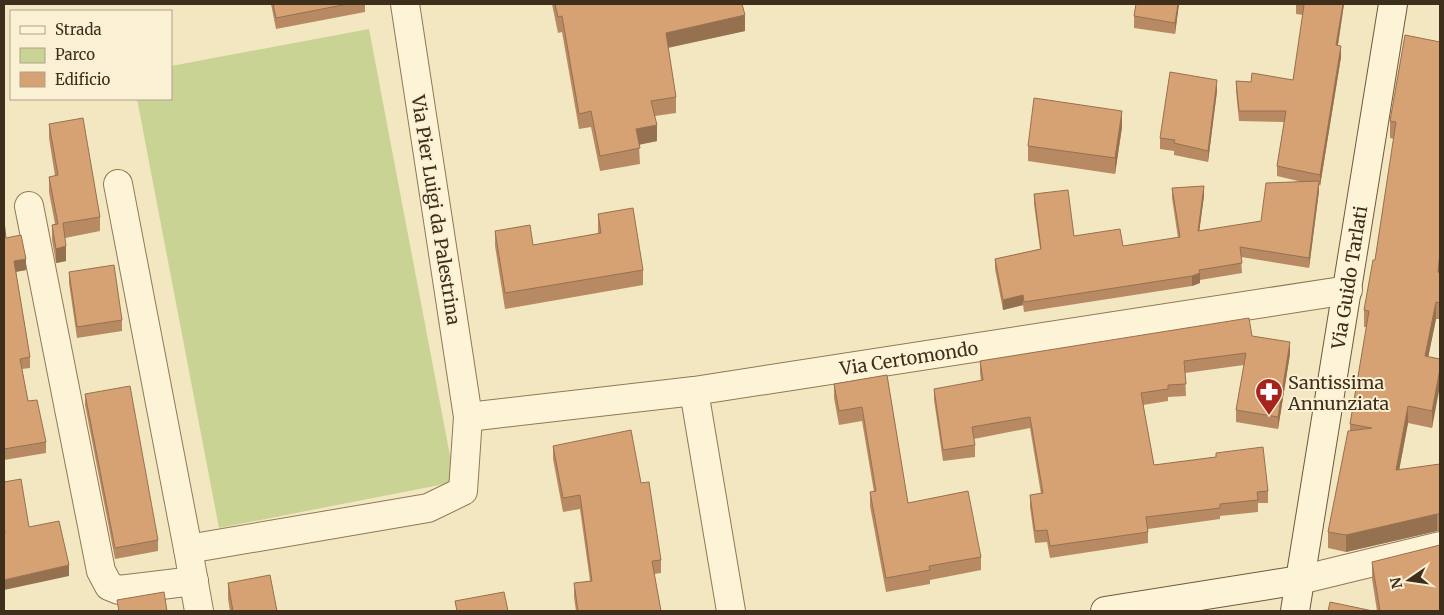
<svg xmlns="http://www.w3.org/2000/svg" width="1444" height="615" viewBox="0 0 1444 615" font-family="Merriweather,serif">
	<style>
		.green { fill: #c9d394 }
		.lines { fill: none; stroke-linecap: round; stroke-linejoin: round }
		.street-casing { stroke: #907856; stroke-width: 30 }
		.secondary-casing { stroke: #72583a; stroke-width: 30 }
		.street { stroke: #fdf3d7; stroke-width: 28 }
		.secondary { stroke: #fdf3d7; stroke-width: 28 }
		.wall { fill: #b88a63 }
		.shaded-wall { fill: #967150 }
		.building { fill: #d6a173; stroke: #967150 }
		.labels { text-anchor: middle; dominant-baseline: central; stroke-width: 4; stroke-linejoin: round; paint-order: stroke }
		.street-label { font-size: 18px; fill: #3e2e1c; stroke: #faf0d3 }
		.poi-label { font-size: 18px; fill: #3e2e1c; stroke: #faf0d3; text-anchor: start }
	</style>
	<rect width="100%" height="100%" fill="#f3e7c2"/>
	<!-- green -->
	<path class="green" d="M369 29 455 482 219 528 137 99H171V66Z"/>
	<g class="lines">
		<defs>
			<g id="street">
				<path d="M118 184 188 549"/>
				<path d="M29 206 101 571 109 586 119 590 194 581"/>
				<path d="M694 391 731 611"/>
				<path id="s1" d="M468 417 694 391 1348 290"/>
				<path d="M1300 580 1440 546"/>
				<path d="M199 611 188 549 428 508 463 491 468 417 405 4"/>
			</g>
			<g id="secondary">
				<path d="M1105 611 1300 580"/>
				<path id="s2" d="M1295 611 1393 4"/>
			</g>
		</defs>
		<!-- street casing -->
		<use href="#street" class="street-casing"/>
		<!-- secondary casing -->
		<use href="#secondary" class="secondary-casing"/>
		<!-- street -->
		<use href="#street" class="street"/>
		<!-- secondary -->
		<use href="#secondary" class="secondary"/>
	</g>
	<!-- wall -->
	<g class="wall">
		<path d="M271 4H365V12L276 29Z"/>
		<path d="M552 4H742L745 31 668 48 676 97V113L655 116 657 141 639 145 640 164 600 171 591 127 579 129 562 32 558 33Z"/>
		<path d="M1136 4H1179L1175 34 1134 28V16Z"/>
		<path d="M1296 4H1344L1338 46 1341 57 1320 186 1319 185V191L1309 268 1241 257 1242 273 1200 280V283L1192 286 1024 312 1023 305 1003 310 995 269V259L1040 249 1034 204V194L1074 236 1123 246 1178 238 1172 198V188L1204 196 1199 231 1261 221 1302 182 1277 176V166L1284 122 1239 121 1236 91V81L1251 82 1293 80 1303 15 1296 14Z"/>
		<path d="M1440 42V319H1436L1428 357 1440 359 1432 428 1408 423 1399 470 1440 464V531H1437L1346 552 1328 548V532L1350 431V424L1367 327H1364V310L1375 260 1394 139 1390 138V121Z"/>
		<path d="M1217 91 1208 162 1174 155V151L1160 149V138Z"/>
		<path d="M49 124 100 217V231L65 238 66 261 56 263 52 240V225L55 224 49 192V177L55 176 49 138Z"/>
		<path d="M1122 127 1115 174 1028 161V146Z"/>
		<path d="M598 214 643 270V285L505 309 495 246V231L533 245 598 234Z"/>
		<path d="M4 221 6 238 26 270 16 272 30 357V368L22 369 28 401 46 442V453L4 460Z"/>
		<path d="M69 272 122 320V331L77 338 69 283Z"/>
		<path d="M1252 336 1290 354 1278 429 1236 422V410L1244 365 1185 373 1186 396 1168 397V401L1143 405 1154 465 1216 457V453L1268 491V503H1258V512L1220 516V519L1148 529V543L1050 558 1047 542 1035 543 1030 507V495L1041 494 1030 428 974 439 975 445V457L943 461 934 400V389L981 381 980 373V361Z"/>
		<path d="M887 375 908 503 981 557V570L930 580V584L886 592 870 506V492H874L862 421 839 425 834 398V384Z"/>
		<path d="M85 394 158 540V551L115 559 85 405Z"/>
		<path d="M553 446 641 483 661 560V573L654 574 661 611H576L574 597V583L590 581 580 509 563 512 553 459Z"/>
		<path d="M1372 562 1440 611H1377L1372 579Z"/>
		<path d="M228 583 277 611H230L228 599Z"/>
	</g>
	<!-- shaded-wall -->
	<g class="shaded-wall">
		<path d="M1178 4H1179L1175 34V23Z"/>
		<path d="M1343 4H1344L1336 56V45Z"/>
		<path d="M745 15V31L666 48V33Z"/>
		<path d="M1341 46V57L1320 186V175Z"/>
		<path d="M1217 80V91L1208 162V151Z"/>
		<path d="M1122 111V127L1115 174V158Z"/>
		<path d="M657 125V141L636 145V129Z"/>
		<path d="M1319 181V191L1309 268V258Z"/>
		<path d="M1204 186V196L1198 241V231Z"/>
		<path d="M66 246V261L56 263V249Z"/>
		<path d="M1440 252V269L1438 289V272Z"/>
		<path d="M26 259V270L14 272V261Z"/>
		<path d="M1200 273V283L1192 286V276Z"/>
		<path d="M1023 295V305L1003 310V300Z"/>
		<path d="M1436 302V319L1425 373V356Z"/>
		<path d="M1290 342V354L1278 429V417Z"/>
		<path d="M1440 369V386L1432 428V411Z"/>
		<path d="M1408 406V423L1396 487V470Z"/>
		<path d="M1437 514V531L1346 552V535Z"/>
		<path d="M69 565V576L4 590V580Z"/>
	</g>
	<!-- building -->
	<g class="building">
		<path d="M273 4H348L276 18Z"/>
		<path d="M555 4H742L745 15 666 33 676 97 651 101 657 125 636 129 640 148 600 156 591 111 579 114 562 16 558 17Z"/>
		<path d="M1136 4H1178L1175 23 1134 16Z"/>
		<path d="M1296 4H1343L1336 45 1341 46 1320 175 1277 166 1286 111H1239L1236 81 1251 82 1252 73 1293 80 1304 5Z"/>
		<path d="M1405 35 1440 42V252L1438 272 1440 273V303L1436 302 1425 356 1440 359V369L1432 411 1408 406 1396 470 1440 464V514H1437L1346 535 1328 532 1348 431 1372 428 1350 424 1369 311 1364 310 1373 260H1375L1396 122 1390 121Z"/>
		<path d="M1170 72 1217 80 1208 151 1174 143 1175 140 1160 138Z"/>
		<path d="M1034 98 1122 111 1115 158 1028 146Z"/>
		<path d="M83 118 100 217 63 223 66 246 56 249 52 225 58 224 49 177 58 175 49 124Z"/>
		<path d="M1319 181 1309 258 1240 247 1242 263 1199 270 1200 273 1192 276 1024 302 1023 295 1003 300 995 259 1041 249 1034 194 1068 190 1074 236 1120 229 1123 246 1180 237 1172 188 1204 186 1198 231 1261 221 1266 183Z"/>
		<path d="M633 208 643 270 505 293 495 231 530 225 533 245 601 233 598 214Z"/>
		<path d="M4 221 6 238 21 235 26 259 14 261 30 357 20 359 28 401 37 400 46 442 4 449Z"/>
		<path d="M114 265 122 320 77 327 69 272Z"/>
		<path d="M1249 318 1252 336 1290 342 1278 417 1236 410 1246 353 1184 361 1186 384 1168 385V389L1141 393 1154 465 1216 457V453L1263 447 1268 491 1257 492 1258 500 1220 504V508L1146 517 1148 532 1050 546 1047 530 1035 531 1030 495 1043 493 1030 417 972 427 975 445 943 450 934 389 983 380 980 361Z"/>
		<path d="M887 375 908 503 968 491 981 557 929 566 930 570 886 578 870 492 876 491 862 407 839 411 834 384Z"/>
		<path d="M130 386 158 540 115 548 85 394Z"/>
		<path d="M631 430 641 483 649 482 661 560 652 561 661 611H578L574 583 592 581 580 495 563 498 553 446Z"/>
		<path d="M21 479 29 527 59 521 69 565 4 580V533H5L4 527V482Z"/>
		<path d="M1440 545V611H1380L1372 562Z"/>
		<path d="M270 575 277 611H233L228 583Z"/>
		<path d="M164 592 167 611H119L117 600Z"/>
		<path d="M504 592 508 611H457L455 601Z"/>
		<path d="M1330 602 1373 611H1328Z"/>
	</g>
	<!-- icons -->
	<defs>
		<symbol id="pharmacy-pin" viewBox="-11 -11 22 30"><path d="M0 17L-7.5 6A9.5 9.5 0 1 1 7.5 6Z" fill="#a6241f" stroke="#faf0d3"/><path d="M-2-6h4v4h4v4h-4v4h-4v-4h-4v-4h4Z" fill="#fff"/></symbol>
	</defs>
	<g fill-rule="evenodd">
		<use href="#pharmacy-pin" x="1253" y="376" width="32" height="43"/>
	</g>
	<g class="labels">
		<!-- street labels -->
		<g class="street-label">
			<text transform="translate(436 210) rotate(81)">Via Pier Luigi da Palestrina</text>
			<text stroke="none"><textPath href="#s2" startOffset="338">Via Guido Tarlati</textPath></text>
			<text stroke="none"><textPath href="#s1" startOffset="445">Via Certomondo</textPath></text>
		</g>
		<!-- poi labels -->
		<g class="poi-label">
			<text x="1288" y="382">Santissima<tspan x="1288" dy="21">Annunziata</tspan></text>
		</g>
	</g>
	<!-- border -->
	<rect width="1444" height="615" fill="none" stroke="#3e2e1c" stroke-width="10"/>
	<!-- legend -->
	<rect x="10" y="10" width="162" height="90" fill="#faf0d3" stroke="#afa28a"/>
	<rect x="20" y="26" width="25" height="8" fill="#fdf3d7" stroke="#afa28a"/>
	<text x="55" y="35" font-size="15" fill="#3e2e1c">Strada</text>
	<rect x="20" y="48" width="25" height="15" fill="#c9d394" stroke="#afa28a"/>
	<text x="55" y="60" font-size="15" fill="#3e2e1c">Parco</text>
	<rect x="20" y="72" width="25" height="15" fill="#d6a173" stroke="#afa28a"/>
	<text x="55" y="85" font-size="15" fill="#3e2e1c">Edificio</text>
	<!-- north arrow -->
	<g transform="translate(1409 580) rotate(257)" stroke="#faf0d3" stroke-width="4" paint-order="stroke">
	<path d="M0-4L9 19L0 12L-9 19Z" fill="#3e2e1c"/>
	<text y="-8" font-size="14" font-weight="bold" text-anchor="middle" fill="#3e2e1c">N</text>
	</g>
</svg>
